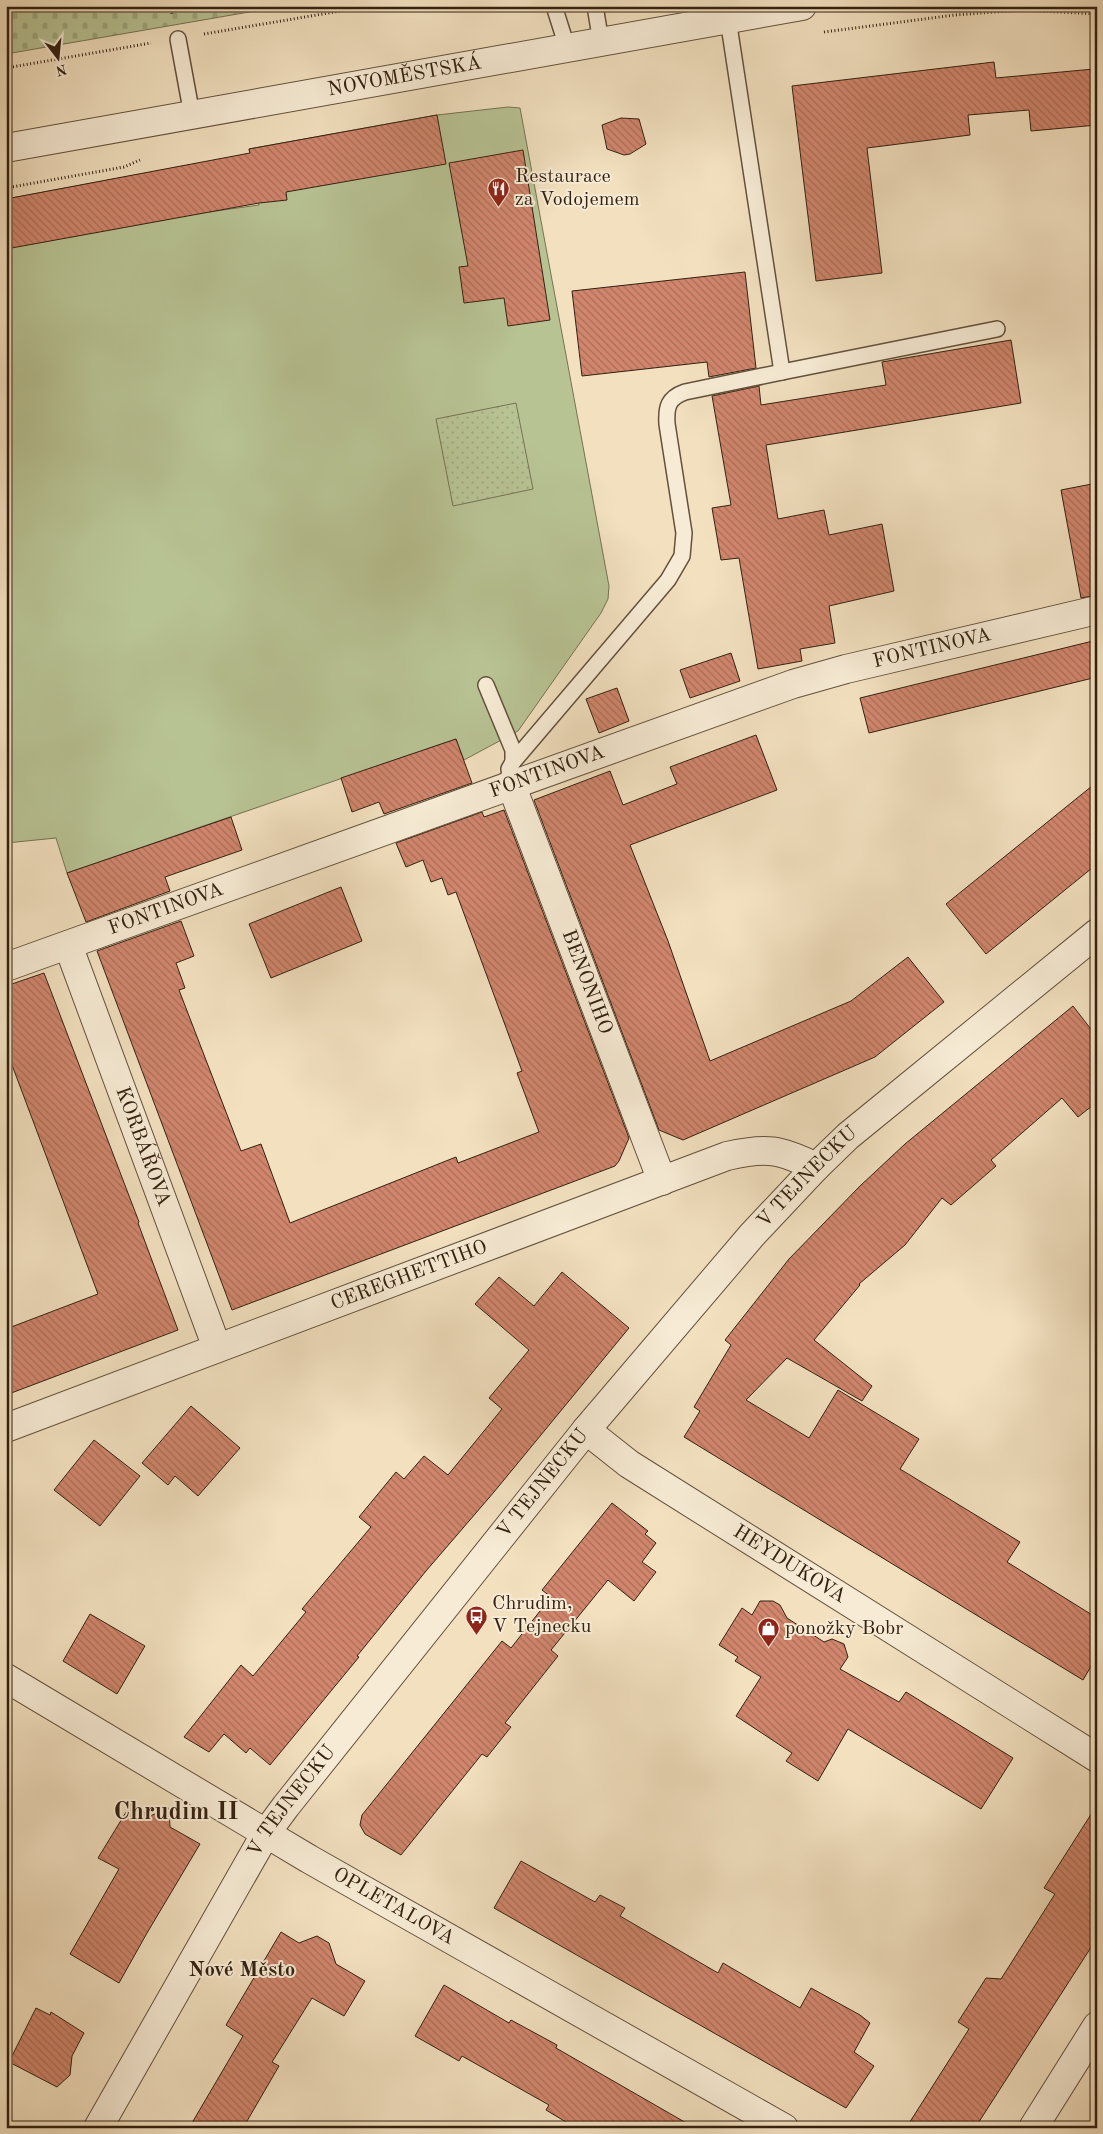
<svg xmlns="http://www.w3.org/2000/svg" width="1103" height="2134" viewBox="0 0 1103 2134" font-family="'Old Standard TT',serif">
	<style>
		.grass { fill: #b8c394; stroke: #767252 }
		.cemetery { fill: url(#cemetery-stones); stroke: #767252 }
		.park { fill: url(#park-dots); stroke: #767252 }
		.building { fill: url(#building-back-hatch); stroke: #332111 }
		.lines { fill: none; stroke-linecap: round; stroke-linejoin: round }
		.lane-casing { stroke: #63513c; stroke-width: 18 }
		.street-casing { stroke: #63513c; stroke-width: 30 }
		.path { stroke: #332111; stroke-width: 3; stroke-dasharray: 1 2.5; stroke-linecap: butt }
		.lane { stroke: #f7ebd5; stroke-width: 15 }
		.street { stroke: #f7ebd5; stroke-width: 28 }
		.labels { text-anchor: middle; dominant-baseline: central; stroke-width: 4; stroke-linejoin: round; paint-order: stroke }
		.street-label { font-size: 20px; fill: #332111; stroke: #f7ebd5 }
		.poi-label { font-size: 20px; fill: #332111; stroke: #f7ebd5; text-anchor: start }
		.neighbourhood-label { font-size: 21px; font-weight: bold; fill: #332111; stroke: #f7ebd5 }
		.district-label { font-size: 25px; font-weight: bold; fill: #332111; stroke: #f7ebd5 }
	</style>
	<defs>
		<pattern id="cemetery-stones" width="16" height="16" patternUnits="userSpaceOnUse" patternTransform="scale(1.25)"><rect width="16" height="16" fill="#b8c394"/><path d="M2 7V4a2 2 0 0 1 4 0v3zM10 15v-3a2 2 0 0 1 4 0v3z" fill="#9fa77f"/></pattern>
		<pattern id="park-dots" width="8" height="8" patternUnits="userSpaceOnUse" patternTransform="scale(1.25)"><rect width="8" height="8" fill="#b8c394"/><path d="M2 2h.1M6 6h.1" fill="none" stroke="#9fa77f" stroke-width="1.8" stroke-linecap="round"/></pattern>
		<pattern id="building-back-hatch" width="6" height="6" patternUnits="userSpaceOnUse" patternTransform="scale(1.25)"><rect width="6" height="6" fill="#d1866d"/><path d="M-1 5l2 2M0 0l6 6M5-1l2 2" fill="none" stroke="#aa6d58"/></pattern>
	</defs>
	<rect width="100%" height="100%" fill="#f2e0bf"/>
	<filter id="stains"><feTurbulence type="fractalNoise" baseFrequency=".004" numOctaves="4"/><feColorMatrix values="0 0 0 0 .2 0 0 0 0 .09 0 0 0 0 .02 0 0 0 .5 -.17"/></filter>
	<radialGradient id="worn" r=".72"><stop offset=".6" stop-color="#630" stop-opacity="0"/><stop offset="1" stop-color="#630" stop-opacity=".3"/></radialGradient>
	<!-- grass -->
	<path class="grass" d="M508 107 520 108 609 586 608 599 601 613 518 731 464 760 456 739 67 873 56 838 6 843V199L200 163 209 212 259 205 249 149 437 115Z"/>
	<!-- cemetery -->
	<path class="cemetery" d="M6 6H284L6 54Z"/>
	<!-- park -->
	<path class="park" d="M516 403 533 489 453 506 436 419Z"/>
	<!-- building -->
	<g class="building">
		<path d="M994 62 996 78 1094 69 1097 92V125L1031 131 1029 110 968 115 970 135 867 148 882 273 816 281 792 86Z"/>
		<path d="M437 115 446 164 286 192 287 200 259 203 6 249V199L250 153 249 149Z"/>
		<path d="M621 118 639 119 646 144 630 154 624 155 607 149 602 125Z"/>
		<path d="M523 150 550 320 508 326 504 298 464 303 459 267 468 266 449 163Z"/>
		<path d="M745 272 756 368 709 377 707 362 582 376 572 291Z"/>
		<path d="M1011 340 1021 403 766 445 778 519 824 510 829 535 882 524 894 591 829 606 835 643 800 649 802 661 758 669 739 558 721 560 712 508 731 505 712 396 759 386 761 405 886 385 882 362Z"/>
		<path d="M1097 483V595L1081 598 1061 490Z"/>
		<path d="M1097 640V677L869 733 860 698Z"/>
		<path d="M731 653 740 681 690 698 680 670Z"/>
		<path d="M617 688 629 721 599 733 586 699Z"/>
		<path d="M756 735 777 790 630 845 668 941 710 1061 851 1001 908 957 944 1002 875 1057 683 1140 659 1130 534 800 610 771 623 805 677 784 670 767Z"/>
		<path d="M456 739 472 783 384 814 379 802 352 812 341 778Z"/>
		<path d="M1097 782V864L986 954 946 904Z"/>
		<path d="M504 810 629 1138 619 1161 615 1166 232 1310 97 951 181 921 194 956 176 963 185 988 179 990 241 1151 261 1144 290 1223 456 1157 458 1163 539 1132 517 1073 522 1071 456 892 448 895 442 878 431 882 423 860 406 867 396 843 482 812 484 817Z"/>
		<path d="M231 817 242 850 165 877 170 891 86 922 67 873Z"/>
		<path d="M341 887 362 941 271 978 249 924Z"/>
		<path d="M44 973 139 1222 138 1223 178 1330 6 1395V1329L98 1294 6 1049V986Z"/>
		<path d="M1073 1006 1097 1037V1102L1078 1117 1062 1098 991 1160 996 1166 951 1205 942 1198 905 1245 859 1284 860 1285 814 1340 872 1386 862 1401 787 1358 746 1400 809 1438 838 1390 919 1439 900 1469 1020 1542 1007 1562 1097 1618V1656L1083 1680 684 1437 700 1411 694 1407 731 1345 725 1340 789 1259 860 1186 905 1144Z"/>
		<path d="M562 1272 629 1328 494 1492 426 1571 357 1656 359 1657 270 1765 250 1748 246 1753 224 1734 209 1752 184 1737 241 1665 253 1676 306 1612 302 1609 371 1527 359 1517 396 1472 404 1479 424 1456 448 1475 502 1409 489 1398 529 1350 475 1304 499 1277 534 1306Z"/>
		<path d="M191 1406 240 1448 198 1496 175 1476 168 1485 142 1463Z"/>
		<path d="M94 1440 140 1476 100 1526 54 1490Z"/>
		<path d="M612 1503 648 1531 645 1534 656 1543 642 1562 656 1572 634 1601 608 1580 551 1650 558 1656 505 1723 511 1727 487 1757 482 1754 401 1855 365 1834 360 1825 362 1815 502 1641 511 1648 551 1597 542 1590Z"/>
		<path d="M760 1601H773L780 1605 787 1618 824 1642 832 1639 844 1644 848 1657 840 1669 899 1702 906 1692 1013 1758 981 1809 848 1729 818 1781 786 1761 792 1753 736 1716 761 1677 735 1661 738 1657 719 1645 742 1608 752 1615Z"/>
		<path d="M90 1614 145 1646 117 1694 63 1661Z"/>
		<path d="M131 1804 150 1816 169 1808 170 1827 200 1844 147 1933 119 1983 70 1954 119 1869 98 1858Z"/>
		<path d="M1097 1805V1938L975 2128H906L969 2029 958 2022 986 1978 1001 1979 1055 1894 1044 1888Z"/>
		<path d="M521 1861 595 1902 600 1895 625 1908 620 1916 718 1973 723 1963 800 2008 811 1988 860 2015 870 2023 854 2052 874 2066 846 2108 494 1908Z"/>
		<path d="M281 1932 299 1943 317 1936 329 1943 336 1964 365 1981 344 2016 312 1998 272 2062 279 2066 243 2128H189L243 2036 226 2025Z"/>
		<path d="M444 1985 509 2023 511 2020 557 2045 556 2048 695 2128H576L546 2110 549 2105 462 2056 459 2061 415 2036Z"/>
		<path d="M36 2008 50 2015 51 2012 84 2033 72 2056 70 2075 57 2087 9 2062Z"/>
	</g>
	<g class="lines">
		<defs>
			<g id="lane">
				<path d="M554 6 567 47"/>
				<path d="M595 6 601 42"/>
				<path d="M178 39 192 115"/>
				<path d="M782 372 997 329"/>
				<path d="M486 685 513 750V762"/>
				<path d="M511 784 509 769 513 762 668 580 682 556 684 533 667 424C666 407 668 398 685 392L782 372 728 19"/>
			</g>
			<g id="street">
				<path id="s1" d="M6 148 802 6"/>
				<path id="s2" d="M511 784 662 1181"/>
				<path id="s3" d="M68 945 217 1348"/>
				<path id="s4" d="M6 967 793 684 846 669 1097 610"/>
				<path id="s5" d="M6 1428 727 1156C766 1147 780 1149 816 1167"/>
				<path id="s6" d="M586 1430 629 1464 1097 1758"/>
				<path id="s7" d="M6 1678 309 1859 784 2128"/>
				<path id="s8" d="M98 2128 266 1833 286 1806 586 1430 752 1235 816 1167 848 1136 1097 933"/>
				<path d="M1033 2128 1097 2026"/>
			</g>
		</defs>
		<!-- lane casing -->
		<use href="#lane" class="lane-casing"/>
		<!-- street casing -->
		<use href="#street" class="street-casing"/>
		<!-- path -->
		<g class="path">
			<path d="M170 6 172 14"/>
			<path d="M824 32 955 15 1022 10 1097 14"/>
			<path d="M204 34 370 6"/>
			<path d="M6 68 151 43"/>
			<path d="M6 188 124 167 140 160"/>
		</g>
		<!-- lane -->
		<use href="#lane" class="lane"/>
		<!-- street -->
		<use href="#street" class="street"/>
	</g>
	<!-- icons -->
	<defs>
		<symbol id="restaurant-pin" viewBox="-11 -11 22 30"><path d="M0 17L-7.5 6A9.5 9.5 0 1 1 7.5 6Z" fill="#8f2418" stroke="#f7ebd5"/><path d="M-5-6h1v4h1v-4h1v4h1v-4h1v5L-1.5 .5V6h-2V.5L-5-1ZM5-6V6H3V1.5H1.5Q1.5-4 5-6Z" fill="#fff"/></symbol>
		<symbol id="bus-pin" viewBox="-11 -11 22 30"><path d="M0 17L-7.5 6A9.5 9.5 0 1 1 7.5 6Z" fill="#8f2418" stroke="#f7ebd5"/><path d="M-5-6H5V4H4V6H2V4H-2V6H-4V4H-5ZM-3.5-4V0h7V-4ZM-3.5 1.2v1.5H-2V1.2ZM2 1.2v1.5H3.5V1.2Z" fill="#fff"/></symbol>
		<symbol id="shop-pin" viewBox="-11 -11 22 30"><path d="M0 17L-7.5 6A9.5 9.5 0 1 1 7.5 6Z" fill="#8f2418" stroke="#f7ebd5"/><path d="M-5-2.5h2.3a2.7 3.5 0 0 1 5.4 0H5L5.5 6h-11ZM-1.5-2.5h3a1.5 2.3 0 0 0-3 0Z" fill="#fff"/></symbol>
	</defs>
	<g fill-rule="evenodd">
		<use href="#restaurant-pin" x="486" y="176" width="25" height="34"/>
		<use href="#bus-pin" x="464" y="1604" width="25" height="34"/>
		<use href="#shop-pin" x="756" y="1616" width="25" height="34"/>
	</g>
	<g class="labels">
		<!-- street labels -->
		<g class="street-label">
			<text stroke="none"><textPath href="#s1" startOffset="405">NOVOMĚSTSKÁ</textPath></text>
			<text stroke="none"><textPath href="#s4" startOffset="980">FONTINOVA</textPath></text>
			<text stroke="none"><textPath href="#s4" startOffset="575">FONTINOVA</textPath></text>
			<text stroke="none"><textPath href="#s4" startOffset="170">FONTINOVA</textPath></text>
			<text stroke="none"><textPath href="#s2" startOffset="212">BENONIHO</textPath></text>
			<text stroke="none"><textPath href="#s3" startOffset="215">KORBÁŘOVA</textPath></text>
			<text stroke="none"><textPath href="#s8" startOffset="1190">V TEJNECKU</textPath></text>
			<text stroke="none"><textPath href="#s5" startOffset="431">CEREGHETTIHO</textPath></text>
			<text stroke="none"><textPath href="#s8" startOffset="785">V TEJNECKU</textPath></text>
			<text stroke="none"><textPath href="#s6" startOffset="244">HEYDUKOVA</textPath></text>
			<text stroke="none"><textPath href="#s8" startOffset="380">V TEJNECKU</textPath></text>
			<text stroke="none"><textPath href="#s7" startOffset="450">OPLETALOVA</textPath></text>
		</g>
		<!-- poi labels -->
		<g class="poi-label">
			<text x="515" y="177">Restaurace<tspan x="515" dy="23">za Vodojemem</tspan></text>
			<text x="492" y="1604">Chrudim,<tspan x="492" dy="23">V Tejnecku</tspan></text>
			<text x="785" y="1629">ponožky Bobr</text>
		</g>
		<!-- neighbourhood labels -->
		<g class="neighbourhood-label">
			<text x="242" y="1970">Nové Město</text>
		</g>
		<!-- district labels -->
		<g class="district-label">
			<text x="176" y="1812">Chrudim II</text>
		</g>
	</g>
	<!-- margin -->
	<rect width="1103" height="2134" fill="none" stroke="#f2e0bf" stroke-width="25"/>
	<rect x="8" y="8" width="1088" height="2119" fill="none" stroke="#332111" stroke-width="2.5"/>
	<rect x="12" y="12" width="1078" height="2109" fill="none" stroke="#332111"/>
	<!-- north arrow -->
	<g transform="translate(58 58) rotate(164)" stroke="#f7ebd5" stroke-width="4" paint-order="stroke">
	<path d="M0-4L9 19L0 12L-9 19Z" fill="#332111"/>
	<text y="-8" font-size="14" font-weight="bold" text-anchor="middle" fill="#332111">N</text>
	</g>
	<rect width="100%" height="100%" filter="url(#stains)"/>
	<rect width="100%" height="100%" fill="url(#worn)"/>
</svg>
